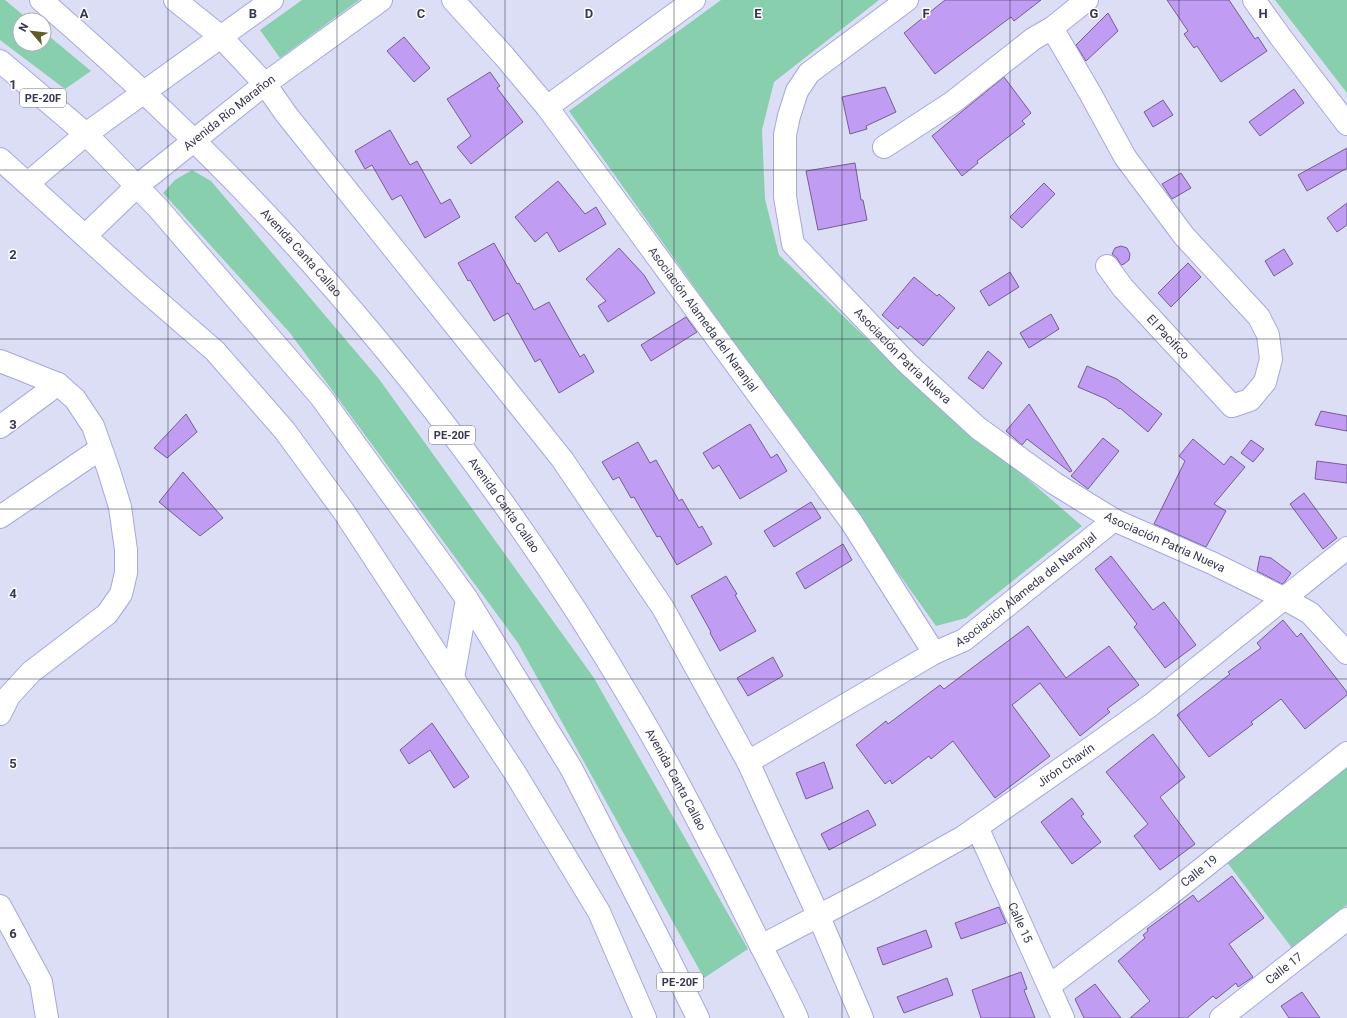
<svg xmlns="http://www.w3.org/2000/svg" width="1347" height="1018" viewBox="0 0 1347 1018" font-family="Roboto,sans-serif">
	<style>
		.green { fill: #88cfad }
		.building { fill: #c19cf3; stroke: #755e93 }
		.lines { fill: none; stroke-linecap: round; stroke-linejoin: round }
		.minor-casing { stroke: #a6a7e2; stroke-width: 24 }
		.tertiary-casing { stroke: #a6a7e2; stroke-width: 24 }
		.secondary-casing { stroke: #a6a7e2; stroke-width: 24 }
		.primary-casing { stroke: #a6a7e2; stroke-width: 24 }
		.minor { stroke: #fff; stroke-width: 22 }
		.tertiary { stroke: #fff; stroke-width: 22 }
		.secondary { stroke: #fff; stroke-width: 22 }
		.primary { stroke: #fff; stroke-width: 22 }
		.grid { fill: none; stroke: #373750; stroke-width: 1; stroke-opacity: 0.55 }
		.labels { text-anchor: middle; dominant-baseline: central; stroke-width: 3; stroke-linejoin: round; paint-order: stroke }
		.shield { fill: #fff; stroke: #737384; stroke-width: 1 }
		.shield-label { font-size: 11px; font-weight: bold; fill: #373750 }
		.street-label { font-size: 12px; fill: #373750; stroke: #fff }
		.grid-label { font-size: 13px; text-anchor: middle; font-weight: bold; fill: #373750; stroke: #fff; stroke-width: 3; stroke-linejoin: round; paint-order: stroke }
	</style>
	<rect width="100%" height="100%" fill="#dcdef6"/>
	<!-- green -->
	<g class="green">
		<path d="M0 0H5L29 20H20V44H44V32L91 71 65 89 0 40Z"/>
		<path d="M302 0H359L280 58 260 30Z"/>
		<path d="M721 0H879L774 82 762 130 765 199 779 255 883 354 1082 526 966 618 936 626 569 111Z"/>
		<path d="M1275 0H1347V93Z"/>
		<path d="M192 170 211 181 379 379 594 678 748 949 704 978 518 643 290 333 163 193 175 180Z"/>
		<path d="M1347 765V905L1292 948 1226 861Z"/>
	</g>
	<!-- building -->
	<g class="building">
		<path d="M945 0H1041L1014 21 1011 17 935 74 904 33Z"/>
		<path d="M1167 0H1229L1255 39 1258 37 1267 51 1221 82 1197 46 1194 48 1184 34 1188 31Z"/>
		<path d="M1108 13 1118 31 1086 61 1076 45Z"/>
		<path d="M404 37 430 68 414 82 387 51Z"/>
		<path d="M490 72 500 86 497 88 523 122 471 164 457 147 471 136 447 99Z"/>
		<path d="M1004 77 1031 113 1022 121 1025 124 977 161 978 163 962 176 932 136Z"/>
		<path d="M885 87 896 112 866 126 867 129 850 134 842 97Z"/>
		<path d="M1294 89 1304 103 1260 136 1249 122Z"/>
		<path d="M1163 100 1173 115 1153 127 1144 112Z"/>
		<path d="M390 130 410 165 417 161 441 204 450 199 460 217 425 238 401 195 392 200 372 165 365 169 355 151Z"/>
		<path d="M1347 148V168L1307 191 1298 175Z"/>
		<path d="M855 163 861 200H863L867 220 818 230 806 171Z"/>
		<path d="M1181 173 1191 188 1172 199 1162 184Z"/>
		<path d="M558 181 585 214 596 207 606 224 559 252 547 232 535 242 515 217Z"/>
		<path d="M1044 183 1055 194 1022 228 1010 217Z"/>
		<path d="M1347 203V225L1337 232 1327 218Z"/>
		<path d="M494 243 517 284 519 283 534 310 549 302 580 357 584 354 594 372 559 393 540 359 535 362 508 313 494 321 470 280 468 281 458 263Z"/>
		<path d="M1121 246 1127 248 1130 254 1129 260 1124 264 1121 265 1117 258 1112 254 1115 248Z"/>
		<path d="M619 248 644 275 655 293 608 322 598 306 606 301 586 279Z"/>
		<path d="M1284 249 1293 264 1274 276 1265 261Z"/>
		<path d="M1188 263 1201 277 1171 307 1158 293Z"/>
		<path d="M1010 272 1019 287 989 306 980 291Z"/>
		<path d="M914 277 937 296 939 294 955 308 923 346 900 326 898 329 882 315Z"/>
		<path d="M1051 314 1059 329 1029 348 1020 333Z"/>
		<path d="M686 317 697 332 651 361 641 345Z"/>
		<path d="M988 351 1002 363 983 389 968 378Z"/>
		<path d="M1087 366 1117 379 1162 414 1148 432 1120 408 1119 409 1106 399 1078 387Z"/>
		<path d="M1029 404 1072 471 1070 472 1027 439 1022 445 1006 431Z"/>
		<path d="M1321 411 1347 416V431L1315 425Z"/>
		<path d="M186 414 197 432 167 458 154 448Z"/>
		<path d="M750 424 771 458 777 454 787 471 740 499 719 465 713 469 703 453Z"/>
		<path d="M1103 438 1119 451 1088 489 1071 476Z"/>
		<path d="M1193 439 1224 465 1231 456 1245 467 1214 504 1226 511 1206 547 1154 524 1185 461 1179 456Z"/>
		<path d="M1251 440 1264 449 1253 462 1241 453Z"/>
		<path d="M638 442 650 463 656 460 679 501 682 499 699 528 702 526 712 544 677 565 660 536 657 537 634 497 631 498 619 477 613 480 602 462Z"/>
		<path d="M1317 461 1347 465V483L1315 479Z"/>
		<path d="M183 472 223 518 200 536 159 502Z"/>
		<path d="M1304 493 1337 538 1323 549 1290 504Z"/>
		<path d="M811 502 821 518 774 547 764 531Z"/>
		<path d="M843 544 852 560 805 589 796 573Z"/>
		<path d="M1111 556 1153 610 1164 602 1196 645 1165 668 1134 627 1137 624 1095 569Z"/>
		<path d="M1260 556 1271 558 1291 573 1284 583 1282 584 1257 571Z"/>
		<path d="M726 576 737 594 735 595 756 631 720 651 710 633 711 632 691 596Z"/>
		<path d="M1283 620 1297 637 1301 633 1347 692V695L1305 729 1281 699 1251 722 1253 724 1209 757 1177 715 1230 674 1228 672 1261 648 1257 643Z"/>
		<path d="M1028 626 1066 678 1109 646 1139 685 1107 709 1110 712 1080 736 1040 683 1012 705 1050 756 995 798 953 741 931 759 929 756 892 784 890 780 885 784 856 745 886 721 888 724 940 685 944 689Z"/>
		<path d="M773 657 783 676 748 696 737 678Z"/>
		<path d="M432 723 469 777 454 788 430 750 409 764 400 750Z"/>
		<path d="M1153 734 1185 777 1160 797 1195 844 1160 870 1134 836 1148 824 1106 772Z"/>
		<path d="M824 762 833 788 806 799 796 773Z"/>
		<path d="M1072 798 1084 814 1081 816 1101 842 1072 864 1041 822Z"/>
		<path d="M868 810 876 825 829 850 821 834Z"/>
		<path d="M1232 876 1264 918 1229 944 1253 977 1238 987 1236 983 1216 999 1213 996 1187 1018H1130L1150 1001 1118 961 1145 938 1143 935 1148 931 1147 929 1193 895 1198 902Z"/>
		<path d="M999 907 1006 923 961 939 955 923Z"/>
		<path d="M926 930 932 947 883 965 877 948Z"/>
		<path d="M1021 972 1027 989 1024 990 1035 1018H981L972 990Z"/>
		<path d="M947 978 953 995 904 1013 897 997Z"/>
		<path d="M1095 984 1121 1018H1084L1075 999Z"/>
		<path d="M1302 992 1320 1018H1289L1281 1006Z"/>
	</g>
	<g class="lines">
		<defs>
			<g id="minor">
				<path id="s1" d="M453 0 504 56 547 107 631 221 852 523 934 653"/>
				<path id="s2" d="M907 0 809 73 797 91 789 116 785 135V197L793 244 907 363 978 428 1054 483 1114 520 1212 563 1285 599 1310 613 1347 653"/>
				<path d="M1254 0 1282 39 1347 124"/>
				<path d="M1052 28 1090 93 1125 157 1184 236 1259 317 1268 335 1271 359 1265 382 1250 400 1232 406 1123 288 1107 266"/>
				<path d="M547 107 694 0"/>
				<path d="M884 147 953 102 1033 39 1052 28 1087 0"/>
				<path d="M0 159 139 285 215 351 285 431 344 512 515 773 599 912 645 1018"/>
				<path d="M28 183 86 134"/>
				<path d="M85 236 137 186"/>
				<path d="M0 361 58 384 75 399 93 426 109 471 120 507 126 550V573L121 594 107 614 31 672 9 696 0 714"/>
				<path d="M0 427 58 384"/>
				<path d="M0 517 100 449"/>
				<path id="s3" d="M748 762 934 653 964 640 1114 520"/>
				<path id="s4" d="M977 827 1063 1018"/>
				<path d="M0 906 41 982 47 1018"/>
				<path id="s5" d="M761 946 870 889 963 837 1092 747 1151 705 1347 548"/>
				<path id="s6" d="M1049 986 1164 899 1347 753"/>
				<path id="s7" d="M1221 1018 1347 919"/>
			</g>
			<path id="tertiary" d="M175 0 220 36 265 84 286 114 562 459 663 608 748 762 819 917 862 1018"/>
			<g id="secondary">
				<path d="M86 134 272 0"/>
				<path id="s8" d="M137 186 265 84 381 0"/>
			</g>
			<g id="primary">
				<path id="s9" d="M41 0C137 83 228 170 312 264 433 400 542 548 634 705 677 777 714 851 751 926 766 957 783 987 797 1018"/>
				<path d="M0 61 86 134 158 208 321 397 467 599 571 768 662 945 698 1018"/>
				<path d="M453 678 467 599"/>
			</g>
		</defs>
		<!-- minor casing -->
		<use href="#minor" class="minor-casing"/>
		<!-- tertiary casing -->
		<use href="#tertiary" class="tertiary-casing"/>
		<!-- secondary casing -->
		<use href="#secondary" class="secondary-casing"/>
		<!-- primary casing -->
		<use href="#primary" class="primary-casing"/>
		<!-- minor -->
		<use href="#minor" class="minor"/>
		<!-- tertiary -->
		<use href="#tertiary" class="tertiary"/>
		<!-- secondary -->
		<use href="#secondary" class="secondary"/>
		<!-- primary -->
		<use href="#primary" class="primary"/>
	</g>
	<!-- grid -->
	<path class="grid" d="M168 0V1018M337 0V1018M505 0V1018M674 0V1018M842 0V1018M1010 0V1018M1179 0V1018M0 170H1347M0 339H1347M0 509H1347M0 679H1347M0 848H1347"/>
	<g class="labels">
		<!-- shield labels -->
		<g class="shield">
			<rect x="20" y="89" width="46" height="18" rx="3"/>
			<rect x="429" y="426" width="46" height="18" rx="3"/>
			<rect x="657" y="973" width="46" height="18" rx="3"/>
		</g>
		<g class="shield-label">
			<text x="43" y="98">PE-20F</text>
			<text x="452" y="435">PE-20F</text>
			<text x="680" y="982">PE-20F</text>
		</g>
		<!-- street labels -->
		<g class="street-label">
			<text stroke="none"><textPath href="#s8" startOffset="118">Avenida Río Marañon</textPath></text>
			<text stroke="none"><textPath href="#s9" startOffset="363">Avenida Canta Callao</textPath></text>
			<text stroke="none"><textPath href="#s1" startOffset="406">Asociación Alameda del Naranjal</textPath></text>
			<text transform="translate(1168 337) rotate(47)">El Pacifico</text>
			<text stroke="none"><textPath href="#s2" startOffset="456">Asociación Patria Nueva</textPath></text>
			<text stroke="none"><textPath href="#s9" startOffset="687">Avenida Canta Callao</textPath></text>
			<text stroke="none"><textPath href="#s2" startOffset="780">Asociación Patria Nueva</textPath></text>
			<text stroke="none"><textPath href="#s3" startOffset="328">Asociación Alameda del Naranjal</textPath></text>
			<text stroke="none"><textPath href="#s5" startOffset="355">Jirón Chavín</textPath></text>
			<text stroke="none"><textPath href="#s9" startOffset="1011">Avenida Canta Callao</textPath></text>
			<text stroke="none"><textPath href="#s6" startOffset="189">Calle 19</textPath></text>
			<text stroke="none"><textPath href="#s4" startOffset="105">Calle 15</textPath></text>
			<text stroke="none"><textPath href="#s7" startOffset="80">Calle 17</textPath></text>
		</g>
	</g>
	<g class="grid-label">
		<text x="84" y="18">A</text>
		<text x="253" y="18">B</text>
		<text x="421" y="18">C</text>
		<text x="589" y="18">D</text>
		<text x="758" y="18">E</text>
		<text x="926" y="18">F</text>
		<text x="1094" y="18">G</text>
		<text x="1263" y="18">H</text>
		<text x="13" y="89">1</text>
		<text x="13" y="259">2</text>
		<text x="13" y="429">3</text>
		<text x="13" y="598">4</text>
		<text x="13" y="768">5</text>
		<text x="13" y="938">6</text>
	</g>
	<!-- north arrow -->
	<g transform="translate(32 32) rotate(298)"><circle r="19" fill="#ffffff" stroke="#afafb9"/>
	<path d="M0-3L7 15L0 10L-7 15Z" fill="#605b27"/>
	<text y="-6" font-size="11" font-weight="bold" text-anchor="middle" fill="#373750">N</text>
	</g>
</svg>
